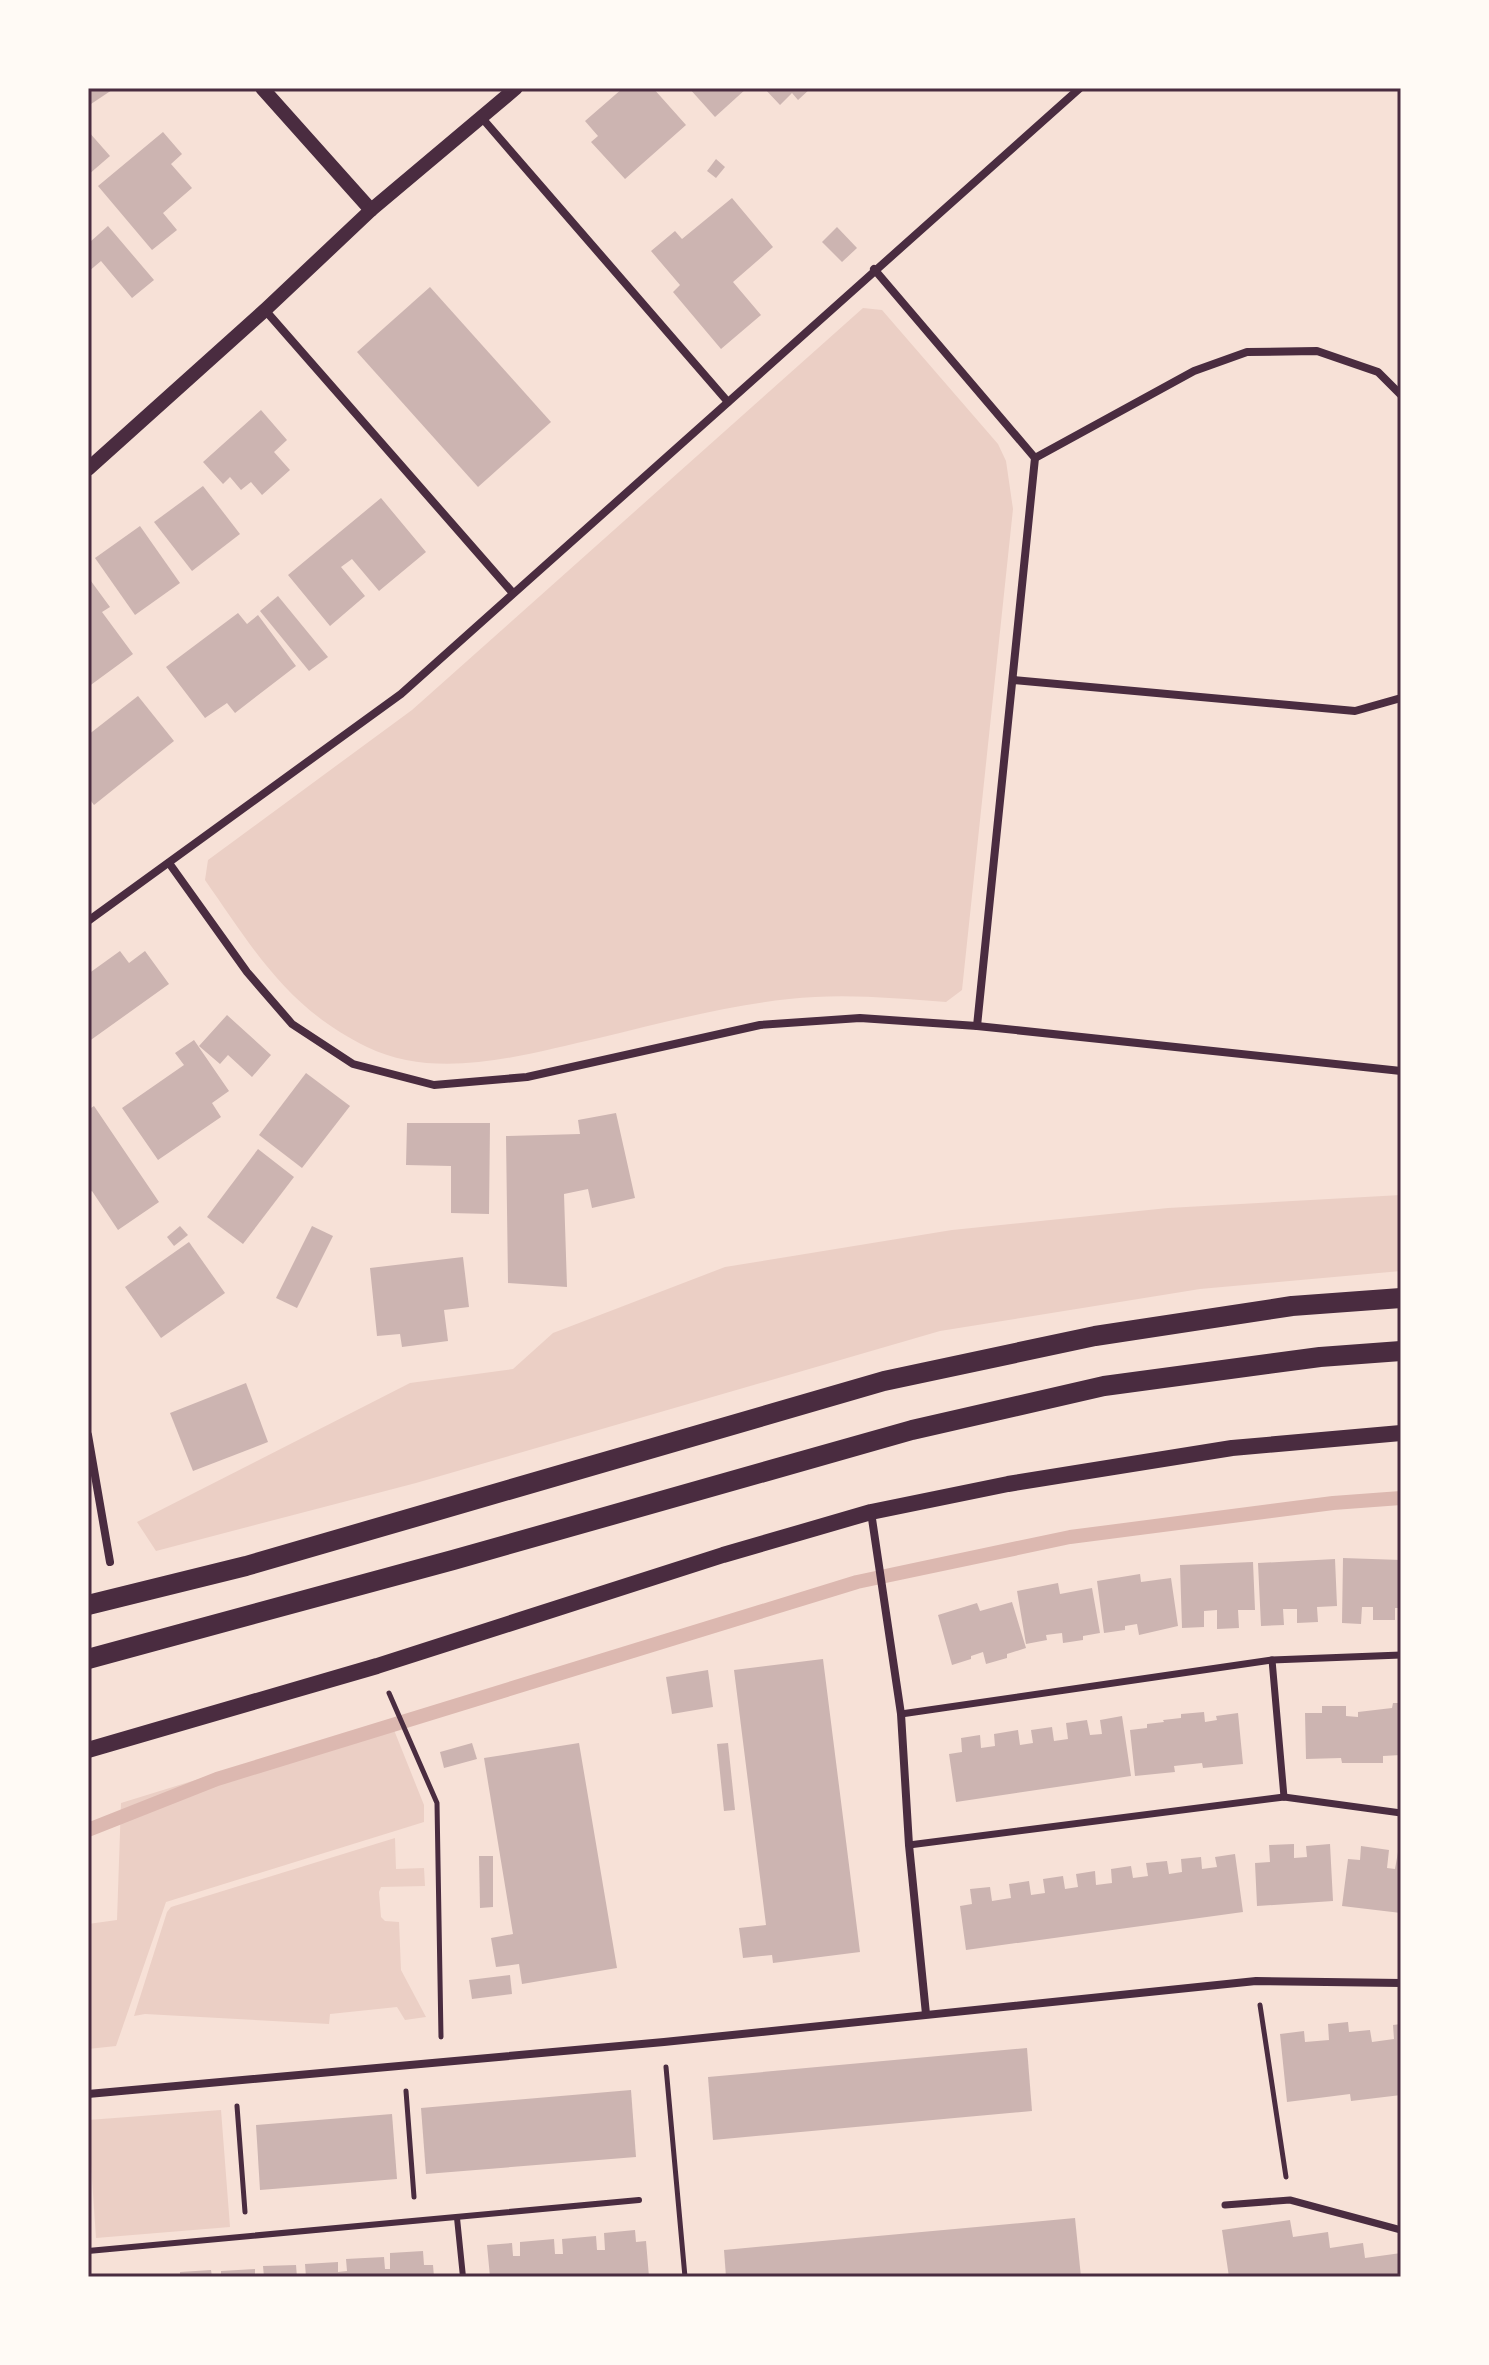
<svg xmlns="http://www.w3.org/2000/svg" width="1489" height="2365" viewBox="0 0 1489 2365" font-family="'Space Grotesk',sans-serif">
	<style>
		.green { fill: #ebcfc5 }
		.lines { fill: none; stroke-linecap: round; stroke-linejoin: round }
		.stream { stroke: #dcb8b0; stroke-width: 14 }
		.building { fill: #ccb4b1 }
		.path { stroke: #4a2c40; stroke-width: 5 }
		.service { stroke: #4a2c40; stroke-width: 6 }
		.pedestrian { stroke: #4a2c40; stroke-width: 7 }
		.minor { stroke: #4a2c40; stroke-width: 8 }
		.tertiary { stroke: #4a2c40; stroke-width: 14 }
		.secondary { stroke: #4a2c40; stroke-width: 16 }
		.primary { stroke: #4a2c40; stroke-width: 20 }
		.neatline { fill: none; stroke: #4a2c40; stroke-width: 3 }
	</style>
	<rect width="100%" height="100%" fill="#f7e1d7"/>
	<!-- green -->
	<g class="green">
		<path d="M863 308 882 310 998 444 1006 461 1013 509 962 990 946 1002C894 998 841 993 789 999 725 1006 661 1023 599 1038 526 1054 439 1082 367 1047 287 1008 254 950 205 880L208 860 412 710Z"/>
		<path d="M1401 1195V1271L1200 1289 940 1331 416 1483 156 1551 137 1522 410 1383 513 1369 553 1333 725 1267 952 1230 1168 1208Z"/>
		<path d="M390 1720 424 1805V1822L166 1902 116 2046 88 2049V1924L117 1920 121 1803Z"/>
		<path d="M395 1838 396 1869 424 1868 425 1886 381 1887 379 1892 381 1917 385 1921 399 1922 401 1970 426 2017 405 2020 397 2007 330 2014 329 2024 145 2014 134 2016 167 1912 171 1907Z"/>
		<path d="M221 2110 230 2227 96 2238 88 2120Z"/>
	</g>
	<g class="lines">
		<!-- stream -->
		<path class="stream" d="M88 1830 217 1779 857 1582 1070 1537 1333 1503 1401 1498"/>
	</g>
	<!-- building -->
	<g class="building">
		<path d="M88 88H115L88 106Z"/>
		<path d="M623 88H653L686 125 625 179 591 142 598 136 585 121Z"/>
		<path d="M689 88H747L715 117Z"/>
		<path d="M764 88H811L798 100 792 93 780 105Z"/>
		<path d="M88 131 110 156 88 175Z"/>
		<path d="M163 132 182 154 171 164 192 188 163 213 177 230 152 250 98 186Z"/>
		<path d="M716 159 725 167 716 178 707 171Z"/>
		<path d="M732 198 773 247 733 282 761 315 721 349 673 292 680 285 651 251 675 231 682 239Z"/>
		<path d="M108 226 154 280 132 298 101 261 88 272V240L90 242Z"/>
		<path d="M837 227 857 248 842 262 822 242Z"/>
		<path d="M430 287 551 422 478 487 357 352Z"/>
		<path d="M261 410 287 440 274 452 290 470 262 495 251 482 241 490 230 477 223 484 203 462Z"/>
		<path d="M203 486 240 534 192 571 154 522Z"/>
		<path d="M381 498 426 552 379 591 352 559 341 567 365 596 330 626 288 575Z"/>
		<path d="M140 526 180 583 135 615 95 558Z"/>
		<path d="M88 577 110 607 102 612 133 654 88 687Z"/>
		<path d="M278 596 328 657 309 671 260 611Z"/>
		<path d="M238 613 247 624 258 615 296 666 235 713 227 703 205 718 166 667Z"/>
		<path d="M138 696 174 741 94 805 88 797V735Z"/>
		<path d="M120 951 129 963 145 951 169 984 88 1042V974Z"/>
		<path d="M227 1015 271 1055 252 1077 228 1055 220 1064 199 1046Z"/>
		<path d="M194 1040 229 1091 212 1103 221 1117 158 1160 122 1108 184 1065 175 1053Z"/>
		<path d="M306 1073 350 1106 302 1168 259 1135Z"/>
		<path d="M94 1106 159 1202 118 1230 92 1191 88 1193V1110Z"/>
		<path d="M616 1113 635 1198 592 1208 588 1189 564 1194 567 1287 508 1283 506 1136 580 1134 578 1120Z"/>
		<path d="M407 1123H490L489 1214 451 1213V1166L406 1165Z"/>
		<path d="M258 1149 294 1177 243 1244 207 1217Z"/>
		<path d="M180 1226 188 1235 174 1246 167 1237Z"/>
		<path d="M312 1226 333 1236 297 1308 276 1298Z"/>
		<path d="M189 1242 225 1293 161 1338 125 1287Z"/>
		<path d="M463 1257 469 1307 444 1310 448 1341 402 1347 400 1334 377 1336 370 1268Z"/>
		<path d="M246 1383 268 1442 193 1471 170 1413Z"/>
		<path d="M1343 1558 1401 1560V1608H1395V1620H1373V1607H1362L1361 1624 1342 1623Z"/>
		<path d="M1335 1559 1337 1606 1317 1607 1318 1622 1297 1623V1609H1283L1284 1625 1261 1626 1258 1563Z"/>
		<path d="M1253 1562 1255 1610H1238L1239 1628 1217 1629V1610L1204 1611V1627L1182 1628 1180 1565Z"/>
		<path d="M1140 1574 1141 1582 1171 1578 1178 1626 1139 1635 1137 1624 1125 1626V1630L1104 1633 1097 1581Z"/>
		<path d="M1058 1583 1060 1594 1092 1588 1100 1633 1083 1636V1640L1063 1643 1062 1633 1046 1635 1047 1640 1026 1644 1017 1591Z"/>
		<path d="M1012 1602 1026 1648 1007 1654V1658L986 1664 983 1652 971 1656V1659L952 1665 938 1615 977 1603 980 1611Z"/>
		<path d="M823 1659 860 1952 773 1963 772 1955 743 1958 739 1928 766 1925 734 1670Z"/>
		<path d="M708 1670 713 1707 672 1714 666 1677Z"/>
		<path d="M1393 1703H1401V1755L1383 1756V1763H1342L1341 1758 1306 1759 1305 1713H1322V1706H1346V1716L1358 1717V1712L1392 1708Z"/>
		<path d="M1204 1712 1205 1722 1217 1720 1216 1716 1238 1713 1243 1764 1203 1768 1202 1763 1174 1766 1175 1772 1135 1776 1130 1730 1147 1728V1724L1164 1722 1163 1720 1181 1718V1714Z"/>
		<path d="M1122 1716 1131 1776 956 1802 949 1754 962 1752 961 1738 980 1735 981 1748 995 1746 994 1734 1018 1730 1020 1745 1033 1743 1031 1730 1052 1727 1054 1741 1068 1739 1066 1723 1087 1720 1090 1735 1102 1734 1100 1720Z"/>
		<path d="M472 1743 477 1759 444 1768 440 1752Z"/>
		<path d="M579 1743 617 1968 522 1984 519 1964 496 1967 491 1938 513 1934 484 1758Z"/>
		<path d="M728 1743 735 1810 724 1811 717 1744Z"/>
		<path d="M1294 1844V1858L1307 1857 1306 1846 1330 1844 1333 1901 1257 1906 1255 1863 1270 1862 1269 1845Z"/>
		<path d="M1361 1846 1389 1850 1387 1868 1395 1869 1398 1852H1401V1913L1342 1906 1348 1859 1360 1860Z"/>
		<path d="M1235 1854 1243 1912 966 1950 960 1906 972 1904 970 1889 990 1887 992 1901 1011 1898 1009 1884 1029 1881 1031 1895 1045 1893 1043 1879 1063 1876 1065 1889 1078 1887 1076 1874 1095 1871 1096 1885 1112 1883 1111 1869 1131 1866 1133 1878 1148 1876 1146 1863 1167 1861 1169 1874 1182 1872 1181 1859 1201 1857 1202 1869 1217 1867 1215 1857Z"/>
		<path d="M479 1856H493V1907L480 1908Z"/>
		<path d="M510 1975 512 1994 472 1999 469 1980Z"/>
		<path d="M1348 2022 1349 2032 1370 2030 1372 2042 1394 2039 1393 2025 1401 2024V2095L1351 2101 1350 2094 1287 2102 1280 2034 1304 2031 1305 2042 1329 2040 1328 2024Z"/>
		<path d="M1027 2048 1032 2111 713 2140 708 2077Z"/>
		<path d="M631 2090 636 2157 426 2174 421 2108Z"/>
		<path d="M392 2114 397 2179 260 2190 256 2125Z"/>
		<path d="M1075 2218 1081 2277H726L724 2250Z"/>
		<path d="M1290 2220 1293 2237 1328 2232 1330 2248 1363 2243 1365 2258 1401 2253V2277H1229L1222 2230Z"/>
		<path d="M635 2230 636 2242 646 2241 649 2277H490L487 2245 512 2243 513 2256H520V2242L554 2239 555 2254H563L562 2239 596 2236 597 2250H605L604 2233Z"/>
		<path d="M423 2251 424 2265H433L434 2277H306L305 2264 338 2262V2272L347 2271 346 2259 384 2257 385 2269H390V2253Z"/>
		<path d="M296 2265 297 2277H264L263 2266Z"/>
		<path d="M255 2269V2277H221V2271Z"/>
		<path d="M211 2270 212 2277H180V2272Z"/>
	</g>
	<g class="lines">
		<!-- path -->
		<g class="path">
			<path d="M389 1693 437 1803 441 2037"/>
			<path d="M1260 2005 1286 2177"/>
			<path d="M666 2067 685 2277"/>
			<path d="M406 2091 414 2197"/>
			<path d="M237 2106 245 2212"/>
		</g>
		<!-- service -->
		<g class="service">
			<path d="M457 2218 463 2277"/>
			<path d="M88 2251 639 2200"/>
		</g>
		<!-- pedestrian -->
		<g class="pedestrian">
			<path d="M1272 1660 1284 1797"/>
			<path d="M901 1714 1272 1660 1401 1655"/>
			<path d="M909 1845 1284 1797 1401 1813"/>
			<path d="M1225 2205 1290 2200 1401 2230"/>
		</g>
		<!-- minor -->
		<g class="minor">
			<path d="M482 118 728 402"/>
			<path d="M874 269 1035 458"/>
			<path d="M265 310 512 592"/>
			<path d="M1014 680 1355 711 1401 698"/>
			<path d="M169 863 247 972 292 1024 353 1064 434 1085 527 1077 760 1025 860 1018 977 1026 1401 1071"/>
			<path d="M88 921 401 694 1080 88"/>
			<path d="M977 1026 1035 458 1194 371 1247 352 1317 351 1378 372 1401 395"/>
			<path d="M88 1435 110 1562"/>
			<path d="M871 1512 901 1714 909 1845 926 2014"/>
			<path d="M88 2094 664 2042 1256 1981 1401 1983"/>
		</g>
		<!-- tertiary -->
		<g class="tertiary">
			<path d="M262 88 371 210"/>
			<path d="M88 469 265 310 371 210 516 88"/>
		</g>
		<!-- secondary -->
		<path class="secondary" d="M88 1750 377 1666 723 1555 871 1512 1008 1484 1232 1448 1401 1433"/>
		<!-- primary -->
		<g class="primary">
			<path d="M88 1605 246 1566 884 1381 1095 1336 1292 1306 1401 1298"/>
			<path d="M88 1659 453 1560 912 1430 1104 1386 1320 1357 1401 1351"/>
		</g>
	</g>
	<!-- border -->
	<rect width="1489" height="2365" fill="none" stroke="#fffaf5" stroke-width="180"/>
	<rect x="90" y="90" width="1309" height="2185" class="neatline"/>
</svg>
